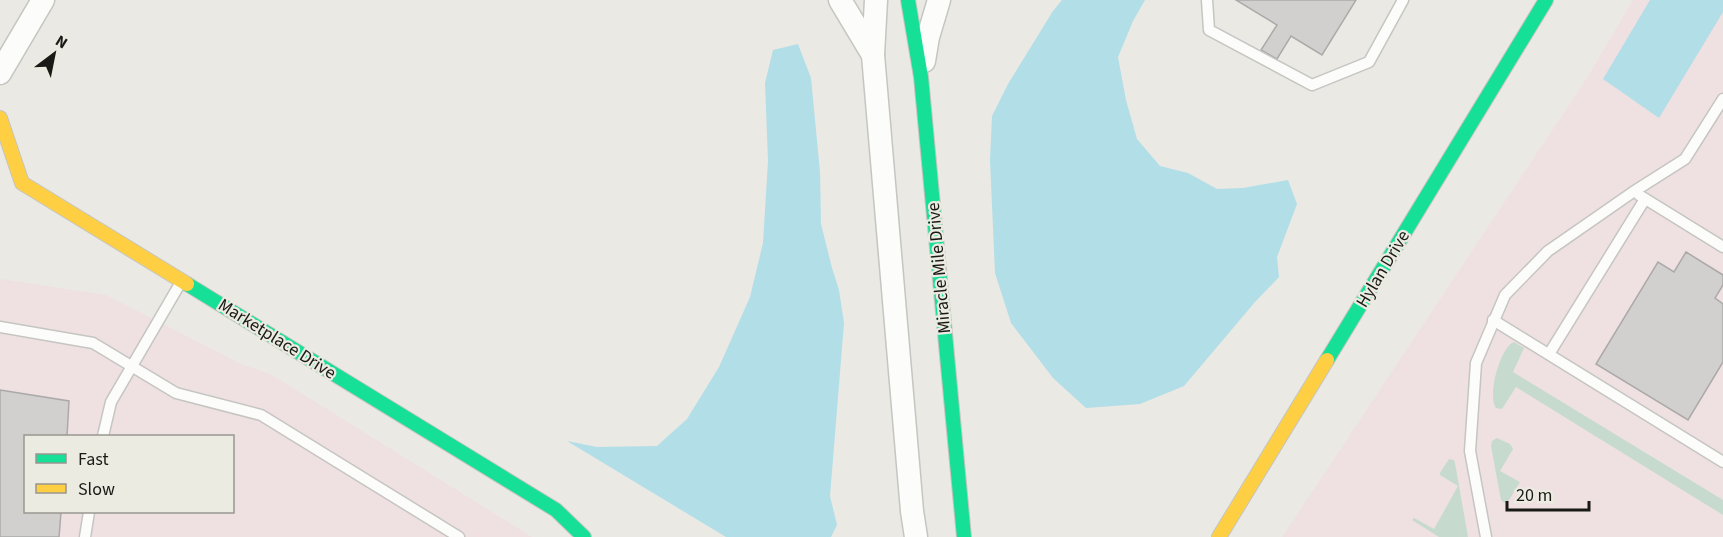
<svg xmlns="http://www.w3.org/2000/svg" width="1723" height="537" viewBox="0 0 1723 537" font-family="'Source Sans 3',sans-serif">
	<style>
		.commercial { fill: #efe0e2; fill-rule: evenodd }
		.green { fill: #c6dbcd }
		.water { fill: #b2dee8 }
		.building { fill: #d1d0cf; stroke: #abaaa9; stroke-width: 1.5 }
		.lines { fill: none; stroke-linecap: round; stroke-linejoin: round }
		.lane-casing { stroke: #c5c5c1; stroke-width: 13 }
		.street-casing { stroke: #c5c5c1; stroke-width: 25 }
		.fast-casing { stroke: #c5c5c1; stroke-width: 16 }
		.slow-casing { stroke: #c5c5c1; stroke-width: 16 }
		.lane { stroke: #fcfcfb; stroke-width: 10 }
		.street { stroke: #fcfcfb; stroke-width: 22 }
		.fast { stroke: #16e098; stroke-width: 14 }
		.slow { stroke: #ffcf43; stroke-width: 14 }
		.labels { text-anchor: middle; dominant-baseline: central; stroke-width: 4.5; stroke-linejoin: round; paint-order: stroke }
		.street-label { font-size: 18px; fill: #191916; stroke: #ecebe2 }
	</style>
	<rect width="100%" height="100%" fill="#eae9e4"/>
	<!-- commercial -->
	<g class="commercial">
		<path d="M1633 0H1723V537H1282L1587 78Z"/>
		<path d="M0 279 106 295 241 364 272 375 532 537H0ZM26 436H232V512H26Z"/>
	</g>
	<!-- green -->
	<g class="green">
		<path d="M1514 342 1524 348 1513 372 1723 500V515L1516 387 1502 409 1496 408C1487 396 1500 347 1514 342Z"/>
		<path d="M1497 438 1510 444 1513 449 1500 471 1520 482 1509 500 1505 503 1501 500 1491 446 1492 441Z"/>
		<path d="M1449 459 1454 460 1455 463 1468 537H1439L1412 520 1414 518 1434 529 1458 486 1440 475V473Z"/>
	</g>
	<!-- water -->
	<g class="water">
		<path d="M1062 0H1145L1133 21 1118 57 1126 100 1137 139 1160 166 1188 173 1217 189 1243 188 1288 180 1297 204 1277 257 1279 277 1255 302 1184 386 1140 404 1086 408 1053 378 1011 323 995 273 990 160 992 116 1008 84 1053 11Z"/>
		<path d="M1650 0H1723V12L1659 118 1603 79Z"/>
		<path d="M798 44 811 78 820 172 821 224 832 268 839 290 844 323 830 496 837 525 831 537H726L567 441 597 447 657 446 687 419 719 367 750 297 763 243 768 161 765 83 773 50Z"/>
	</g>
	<!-- building -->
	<g class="building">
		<path d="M1236 0H1356L1322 55 1291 36 1277 59 1261 50 1277 25Z"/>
		<path d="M1686 252 1723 275V285L1715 298 1723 304V362L1688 420 1596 364 1658 262 1674 272Z"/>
		<path d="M0 390 69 401 67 436H26V512H61L59 537H0Z"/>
	</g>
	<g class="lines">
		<defs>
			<g id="lane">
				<path d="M1207 0 1209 30 1312 85 1369 62 1403 0"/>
				<path d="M1639 195 1723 247"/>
				<path d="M1493 320 1723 462"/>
				<path d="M0 327 93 343 176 393 261 415 459 537"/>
				<path d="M1549 354 1645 199"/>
				<path d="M103 436 111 402 181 282"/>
				<path d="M85 537 89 512"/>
				<path d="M1486 537 1470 451 1476 363 1505 295 1548 251 1633 192 1685 159 1723 99"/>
			</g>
			<g id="street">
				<path d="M840 0 873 55"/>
				<path d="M876 0 873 55 912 511 916 537"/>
				<path d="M924 61 928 37 939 0"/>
				<path d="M0 73 43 0"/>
			</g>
			<g id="fast">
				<path d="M908 0 921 77 964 537"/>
				<path d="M187 284 556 510 584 537"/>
				<path d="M1327 360 1546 0"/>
			</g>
			<g id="slow">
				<path d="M0 118 22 183 187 284"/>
				<path d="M1219 537 1327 360"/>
			</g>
		</defs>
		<!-- lane casing -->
		<use href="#lane" class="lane-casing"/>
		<!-- street casing -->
		<use href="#street" class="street-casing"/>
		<!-- fast casing -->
		<use href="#fast" class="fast-casing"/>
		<!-- slow casing -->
		<use href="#slow" class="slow-casing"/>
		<!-- lane -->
		<use href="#lane" class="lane"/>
		<!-- street -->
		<use href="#street" class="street"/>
		<!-- fast -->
		<use href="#fast" class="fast"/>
		<!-- slow -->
		<use href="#slow" class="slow"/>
	</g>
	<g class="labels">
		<!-- street labels -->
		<g class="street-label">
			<text transform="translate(939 268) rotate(-95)">Miracle Mile Drive</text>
			<text transform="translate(1383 269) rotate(-59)">Hylan Drive</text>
			<text transform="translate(277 339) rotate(32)">Marketplace Drive</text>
		</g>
	</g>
	<!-- legend -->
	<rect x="24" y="435" width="210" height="78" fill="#ecebe2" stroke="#989790" stroke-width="1.5"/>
	<rect x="36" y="454" width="30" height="9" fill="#16e098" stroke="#989790" stroke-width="1.5"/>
	<text x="78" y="465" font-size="18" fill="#191916">Fast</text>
	<rect x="36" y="484" width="30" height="9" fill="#ffcf43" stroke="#989790" stroke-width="1.5"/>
	<text x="78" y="495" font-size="18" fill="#191916">Slow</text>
	<!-- north arrow -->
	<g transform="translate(54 54) rotate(32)" stroke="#ecebe2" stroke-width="4.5" paint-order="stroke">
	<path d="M0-4.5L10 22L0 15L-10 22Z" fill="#191916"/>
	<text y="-9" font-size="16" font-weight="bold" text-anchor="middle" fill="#191916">N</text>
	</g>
	<!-- scale -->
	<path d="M1507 501v9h82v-9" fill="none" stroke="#191916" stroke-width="3"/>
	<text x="1516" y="501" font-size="18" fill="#191916" stroke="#ecebe2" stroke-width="4.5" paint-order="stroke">20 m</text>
</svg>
